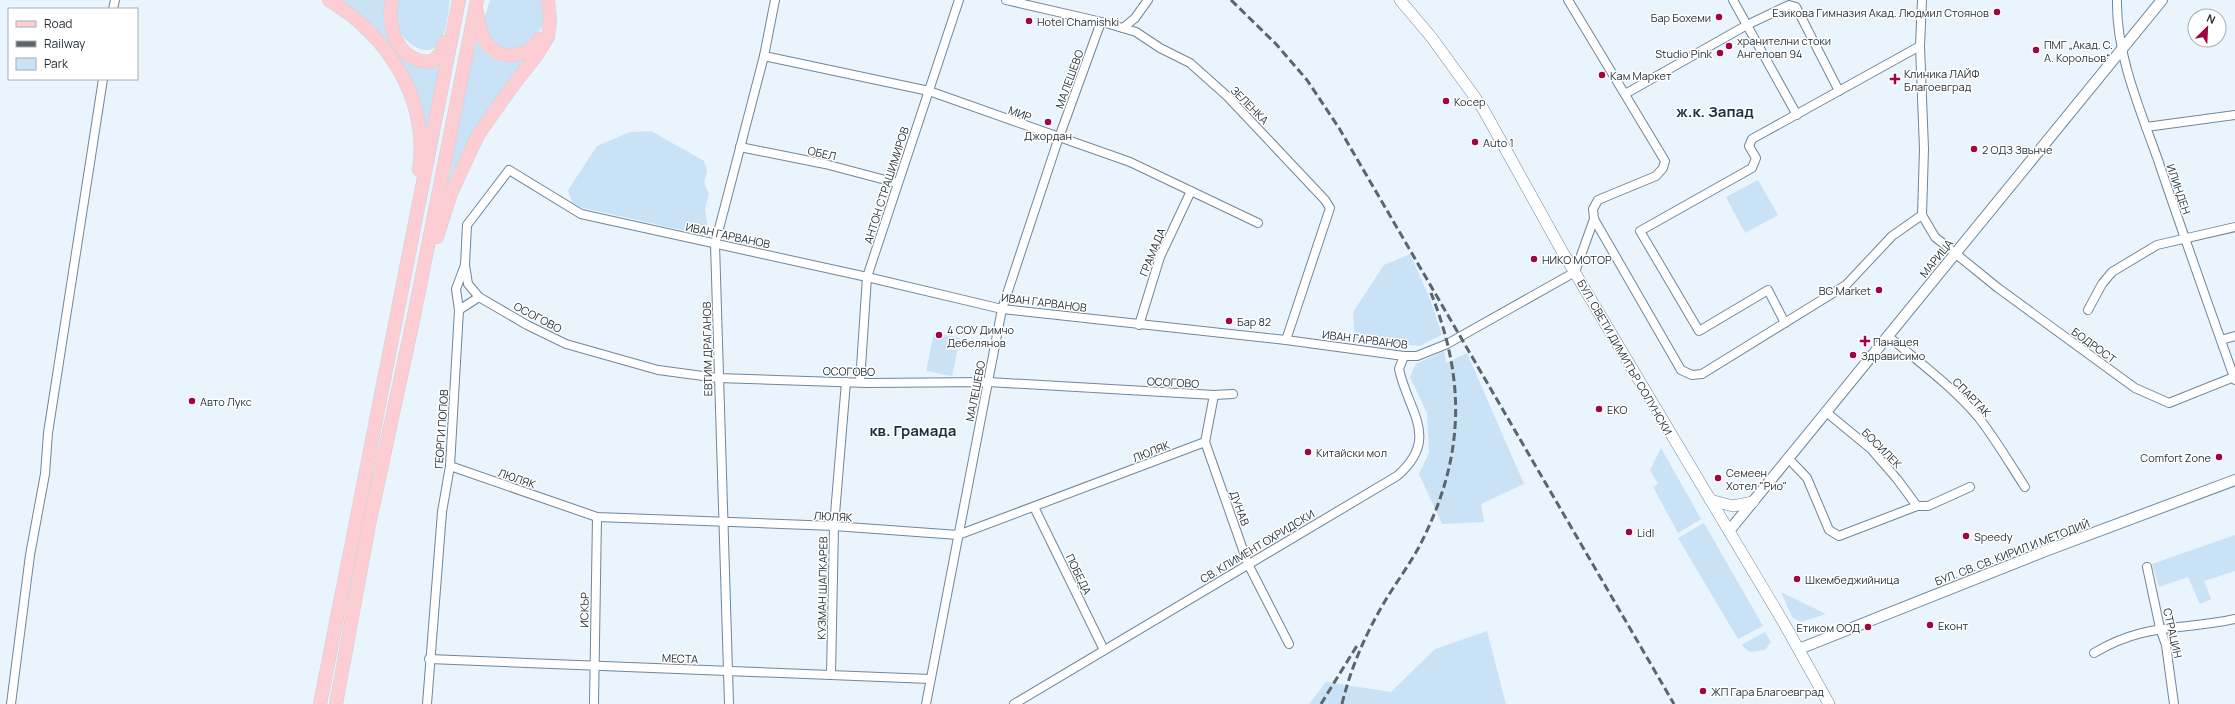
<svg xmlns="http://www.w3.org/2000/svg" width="2235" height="704" viewBox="0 0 2235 704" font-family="Manrope,sans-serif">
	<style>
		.green { fill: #c9e2f6 }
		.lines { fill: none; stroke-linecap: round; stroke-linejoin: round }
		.minor-casing { stroke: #6e879c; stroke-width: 10 }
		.tertiary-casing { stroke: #6e879c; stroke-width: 12 }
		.secondary-casing { stroke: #6e879c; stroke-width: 12 }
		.primary-casing { stroke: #cfd2d3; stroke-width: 14 }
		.minor { stroke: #fff; stroke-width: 8 }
		.tertiary { stroke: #fff; stroke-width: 10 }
		.secondary { stroke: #fff; stroke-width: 11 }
		.primary { stroke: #fccdd3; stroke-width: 13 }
		.rail { stroke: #5a656d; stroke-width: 3; stroke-dasharray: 8 4; stroke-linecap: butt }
		.poi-dot { fill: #a10440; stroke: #fff; stroke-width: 1.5 }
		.labels { text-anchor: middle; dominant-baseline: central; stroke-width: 3; stroke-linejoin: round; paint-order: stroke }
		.poi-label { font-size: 11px; fill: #263139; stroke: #fff; text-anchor: start }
		.street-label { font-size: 11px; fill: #263139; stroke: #fff }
		.district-label { font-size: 15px; font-weight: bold; fill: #182f40; stroke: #fff }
	</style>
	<rect width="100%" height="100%" fill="#e9f4fd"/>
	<!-- green -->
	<g class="green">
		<path d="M341 0H385C376 40 406 47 435 66L442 63 426 145 406 70C391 41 368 18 341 0Z"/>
		<path d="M397 0H450C448 14 447 30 440 42 429 60 406 44 399 30 394 21 396 10 397 0Z"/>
		<path d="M490 0H540C559 31 509 71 489 35 488 32 485 28 484 24 484 17 488 7 490 0Z"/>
		<path d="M476 37C490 61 499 67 526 58L446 190Z"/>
		<path d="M651 131 704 161 707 171 704 182 709 194 705 209 707 224 704 235 579 207 572 202 568 190 597 146 630 132Z"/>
		<path d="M1758 180 1778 215 1745 233 1726 197Z"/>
		<path d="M1410 254 1430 299 1442 335 1419 346 1355 339 1353 312 1384 265Z"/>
		<path d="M934 333 960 338 952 376 926 371Z"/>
		<path d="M1444 351 1446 363 1467 353 1524 484 1481 504 1484 522 1442 524 1419 474 1429 453 1427 413 1410 377 1416 364Z"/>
		<path d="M1661 448 1701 519 1678 533 1653 487 1658 484 1650 470Z"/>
		<path d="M1704 523 1763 626 1738 639 1678 538Z"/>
		<path d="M2235 535V571L2204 581 2211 599 2200 604 2188 577 2159 587 2152 564Z"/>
		<path d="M1781 592 1826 614 1801 622 1792 617Z"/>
		<path d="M1487 631 1506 704H1309L1326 682 1391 692 1435 649Z"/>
		<path d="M1765 632 1771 642 1765 650 1750 652 1741 645Z"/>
	</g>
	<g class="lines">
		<defs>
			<g id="minor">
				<path d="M1006 0 1106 23 1136 32 1160 48 1190 63 1227 96 1325 200 1330 208 1286 340"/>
				<path d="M1568 0 1665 161 1663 168 1656 176 1598 200 1593 209 1594 219 1681 370 1692 375 1702 374 1846 285 1892 236 1922 215"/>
				<path d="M1733 0 1797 115"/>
				<path d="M1922 0 1920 46 1924 149 1922 215 1935 237 1998 288 2135 388 2169 403 2234 377"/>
				<path d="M2117 0C2116 55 2140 109 2158 160 2183 234 2209 307 2235 380"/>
				<path d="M113 9 115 0"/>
				<path d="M1123 28 1135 18 1148 0"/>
				<path d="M764 56 929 91 1130 162 1258 223"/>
				<path d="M1625 94 1747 25 1789 5 1796 7 1839 91"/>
				<path d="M2146 127 2235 115"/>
				<path d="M740 147 825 164 897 183"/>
				<path d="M465 265 468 284 479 297 527 325 566 344 658 370 718 378 867 383 988 382 1214 395 1233 394"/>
				<path d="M459 310 479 297"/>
				<path d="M2088 310 2102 284 2112 272 2157 245 2235 227"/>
				<path d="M1785 323 1768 290 1699 331 1640 231 1752 168 1756 158 1749 146 1752 139 1920 46"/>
				<path d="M1139 325 1160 257 1191 191"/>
				<path d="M1888 336C1919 362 1953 387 1979 418 1996 440 2010 464 2025 487"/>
				<path d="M2221 340 2235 336"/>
				<path d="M860 382 867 277 959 0"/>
				<path d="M1214 395 1205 442 1248 564 1289 644"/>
				<path d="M1826 412 1871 449 1897 479 1917 506"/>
				<path d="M1788 458 1807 478 1829 530 1839 536 1917 506H1928L1970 487"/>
				<path d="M450 466 597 517 834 526 958 535 1205 442"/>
				<path d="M1034 507 1104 650"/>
				<path d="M2147 567 2160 628 2166 645 2174 704"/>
				<path d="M2094 653C2145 622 2181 631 2235 619"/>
				<path d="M429 659 930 679"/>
				<path d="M831 675 834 526 846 382"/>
				<path d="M11 704 30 555 45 474 48 433 103 79"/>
				<path d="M427 704 442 512 450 466 459 310 456 289 465 265 467 225 509 170 581 214 867 277 1002 309 1286 340 1404 356H1417L1447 344 1575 272 1594 219"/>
				<path d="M594 704 597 517"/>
				<path d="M729 704 715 244 764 56 775 0"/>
				<path d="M926 704 1002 309 1057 143 1101 22"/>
				<path d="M1014 704 1397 476C1441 438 1408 412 1399 369L1404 356"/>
			</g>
			<g id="tertiary">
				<path d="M1729 531 2162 0"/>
				<path d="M1799 649 2048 550 2235 480"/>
			</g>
			<g id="secondary">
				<path d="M1400 0 1432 38 1482 107 1562 251 1785 625 1829 704"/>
				<path d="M1710 500 1733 506 1753 502"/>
			</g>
			<g id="primary">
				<path d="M329 0C388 36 429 98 419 170"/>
				<path d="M392 0C385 26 400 66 433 61L440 54 445 42"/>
				<path d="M477 12C479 22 480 35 487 44 502 62 529 57 539 39"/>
				<path d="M437 237 451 193 478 135 511 88 536 56 548 37 550 21 548 0"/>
				<path d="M320 704 459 0"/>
				<path d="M336 704 369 525 415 311 477 0"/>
			</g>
		</defs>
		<!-- minor casing -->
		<use href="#minor" class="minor-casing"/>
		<!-- tertiary casing -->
		<use href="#tertiary" class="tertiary-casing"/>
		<!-- secondary casing -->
		<use href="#secondary" class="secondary-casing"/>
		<!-- primary casing -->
		<use href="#primary" class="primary-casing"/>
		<!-- minor -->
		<use href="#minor" class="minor"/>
		<!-- tertiary -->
		<use href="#tertiary" class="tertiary"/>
		<!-- secondary -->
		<use href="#secondary" class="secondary"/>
		<!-- primary -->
		<use href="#primary" class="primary"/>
		<!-- rail -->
		<g class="rail">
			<path d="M1231 0 1276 44 1307 80 1339 128 1674 704"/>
			<path d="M1321 704 1358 644"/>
			<path d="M1342 704C1351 667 1366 633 1385 601 1396 583 1409 565 1419 547 1464 460 1467 383 1431 293"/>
		</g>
	</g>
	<!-- markers -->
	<g class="poi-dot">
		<circle cx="1997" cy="12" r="4"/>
		<circle cx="1719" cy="17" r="4"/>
		<circle cx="1029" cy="21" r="4"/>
		<circle cx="1729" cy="46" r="4"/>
		<circle cx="2036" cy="50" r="4"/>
		<circle cx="1720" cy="53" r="4"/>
		<circle cx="1602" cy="75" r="4"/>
		<path d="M1893 73h4v4h4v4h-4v4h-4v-4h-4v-4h4z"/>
		<circle cx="1446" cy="101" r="4"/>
		<circle cx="1048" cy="122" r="4"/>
		<circle cx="1475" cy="142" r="4"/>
		<circle cx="1974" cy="149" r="4"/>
		<circle cx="1534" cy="259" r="4"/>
		<circle cx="1879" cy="290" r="4"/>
		<circle cx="1229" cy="321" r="4"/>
		<circle cx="939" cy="335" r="4"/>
		<path d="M1863 335h4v4h4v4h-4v4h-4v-4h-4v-4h4z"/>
		<circle cx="1853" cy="355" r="4"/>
		<circle cx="192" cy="401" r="4"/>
		<circle cx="1599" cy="409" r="4"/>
		<circle cx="1308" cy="452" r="4"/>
		<circle cx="2219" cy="457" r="4"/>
		<circle cx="1718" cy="478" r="4"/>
		<circle cx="1629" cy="532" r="4"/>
		<circle cx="1966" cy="536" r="4"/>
		<circle cx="1797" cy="579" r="4"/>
		<circle cx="1930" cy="625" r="4"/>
		<circle cx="1868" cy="627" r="4"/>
		<circle cx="1703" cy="691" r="4"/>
	</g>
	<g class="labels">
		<!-- poi labels -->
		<g class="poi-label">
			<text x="1989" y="12" text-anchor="end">Езикова Гимназия Акад. Людмил Стоянов</text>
			<text x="1711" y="17" text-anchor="end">Бар Бохеми</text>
			<text x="1037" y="21">Hotel Chamishki</text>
			<text x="1737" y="40">хранителни стоки<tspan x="1737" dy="13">Ангеловп 94</tspan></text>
			<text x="2044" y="44">ПМГ „Акад. С.<tspan x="2044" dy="13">А. Корольов“</tspan></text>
			<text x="1712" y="53" text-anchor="end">Studio Pink</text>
			<text x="1904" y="73">Клиника ЛАЙФ<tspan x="1904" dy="13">Благоевград</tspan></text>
			<text x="1610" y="75">Кам Маркет</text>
			<text x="1454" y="101">Косер</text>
			<text x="1048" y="135" text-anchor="middle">Джордан</text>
			<text x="1483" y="142">Auto 1</text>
			<text x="1982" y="149">2 ОДЗ Звънче</text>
			<text x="1542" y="259">НИКО МОТОР</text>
			<text x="1871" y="290" text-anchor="end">BG Market</text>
			<text x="1237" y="321">Бар 82</text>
			<text x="947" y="329">4 СОУ Димчо<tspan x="947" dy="13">Дебелянов</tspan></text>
			<text x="1873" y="341">Панацея</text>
			<text x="1861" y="355">Здрависимо</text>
			<text x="200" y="401">Авто Лукс</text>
			<text x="1607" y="409">EKO</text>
			<text x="1316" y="452">Китайски мол</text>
			<text x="2211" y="457" text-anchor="end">Comfort Zone</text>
			<text x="1726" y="472">Семеен<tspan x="1726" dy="13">Хотел "Рио"</tspan></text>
			<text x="1637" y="532">Lidl</text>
			<text x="1974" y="536">Speedy</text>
			<text x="1805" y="579">Шкембеджийница</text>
			<text x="1938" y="625">Еконт</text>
			<text x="1860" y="627" text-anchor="end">Етиком ООД</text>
			<text x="1711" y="691">ЖП Гара Благоевград</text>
		</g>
		<!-- street labels -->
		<g class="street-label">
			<text transform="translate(1069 79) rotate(-70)">МАЛЕШЕВО</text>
			<text transform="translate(1250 105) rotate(45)">ЗЕЛЕНКА</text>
			<text transform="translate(1020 113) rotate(20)">МИР</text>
			<text transform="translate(822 153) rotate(13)">ОБЕЛ</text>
			<text transform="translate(886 185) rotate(-72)">АНТОН СТРАШИМИРОВ</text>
			<text transform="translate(2179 189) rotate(71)">ИЛИНДЕН</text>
			<text transform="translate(728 235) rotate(12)">ИВАН ГАРВАНОВ</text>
			<text transform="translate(1152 252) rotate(-68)">ГРАМАДА</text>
			<text transform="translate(1936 258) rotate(-51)">МАРИЦА</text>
			<text transform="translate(1044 302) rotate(7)">ИВАН ГАРВАНОВ</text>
			<text transform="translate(538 317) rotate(28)">ОСОГОВО</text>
			<text transform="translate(1365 339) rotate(7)">ИВАН ГАРВАНОВ</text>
			<text transform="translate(2094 345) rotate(36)">БОДРОСТ</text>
			<text transform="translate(707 349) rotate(-91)">ЕВТИМ ДРАГАНОВ</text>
			<text transform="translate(1625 357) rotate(60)">БУЛ. СВЕТИ ДИМИТЪР СОЛУНСКИ</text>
			<text transform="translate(849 371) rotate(1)">ОСОГОВО</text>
			<text transform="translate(1173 382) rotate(3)">ОСОГОВО</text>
			<text transform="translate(975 391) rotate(-79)">МАЛЕШЕВО</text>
			<text transform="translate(1972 397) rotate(46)">СПАРТАК</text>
			<text transform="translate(441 429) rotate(-86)">ГЕОРГИ ПОПОВ</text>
			<text transform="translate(1882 448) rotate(45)">БОСИЛЕК</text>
			<text transform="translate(1151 451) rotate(-21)">ЛЮЛЯК</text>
			<text transform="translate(517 478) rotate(19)">ЛЮЛЯК</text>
			<text transform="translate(1240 508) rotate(70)">ДУНАВ</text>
			<text transform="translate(833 516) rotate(3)">ЛЮЛЯК</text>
			<text transform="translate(1257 546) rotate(-31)">СВ. КЛИМЕНТ ОХРИДСКИ</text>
			<text transform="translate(2012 552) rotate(-21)">БУЛ. СВ. СВ. КИРИЛ И МЕТОДИЙ</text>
			<text transform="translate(1079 574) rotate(64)">ПОБЕДА</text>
			<text transform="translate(822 588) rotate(-89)">КУЗМАН ШАПКАРЕВ</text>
			<text transform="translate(584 610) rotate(-89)">ИСКЪР</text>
			<text transform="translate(2173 633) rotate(77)">СТРАЦИН</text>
			<text transform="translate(680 658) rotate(2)">МЕСТА</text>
		</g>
		<!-- district labels -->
		<g class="district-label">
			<text x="1715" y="111">ж.к. Запад</text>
			<text x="913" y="430">кв. Грамада</text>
		</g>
	</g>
	<!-- legend -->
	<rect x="8" y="8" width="130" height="72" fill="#ffffff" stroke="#a8adb0"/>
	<rect x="16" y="21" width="20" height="6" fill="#fccdd3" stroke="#a8adb0"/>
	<text x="44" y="28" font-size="12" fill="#263139">Road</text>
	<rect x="16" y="41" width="20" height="6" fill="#5a656d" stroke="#a8adb0"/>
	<text x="44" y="48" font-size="12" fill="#263139">Railway</text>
	<rect x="16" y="58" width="20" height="12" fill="#c9e2f6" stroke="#a8adb0"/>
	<text x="44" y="68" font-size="12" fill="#263139">Park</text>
	<!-- north arrow -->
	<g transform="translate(2207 28) rotate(24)"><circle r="19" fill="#ffffff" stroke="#a8adb0"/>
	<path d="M0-3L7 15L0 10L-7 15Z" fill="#a10440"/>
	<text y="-6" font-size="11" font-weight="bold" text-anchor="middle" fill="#263139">N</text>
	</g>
</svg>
